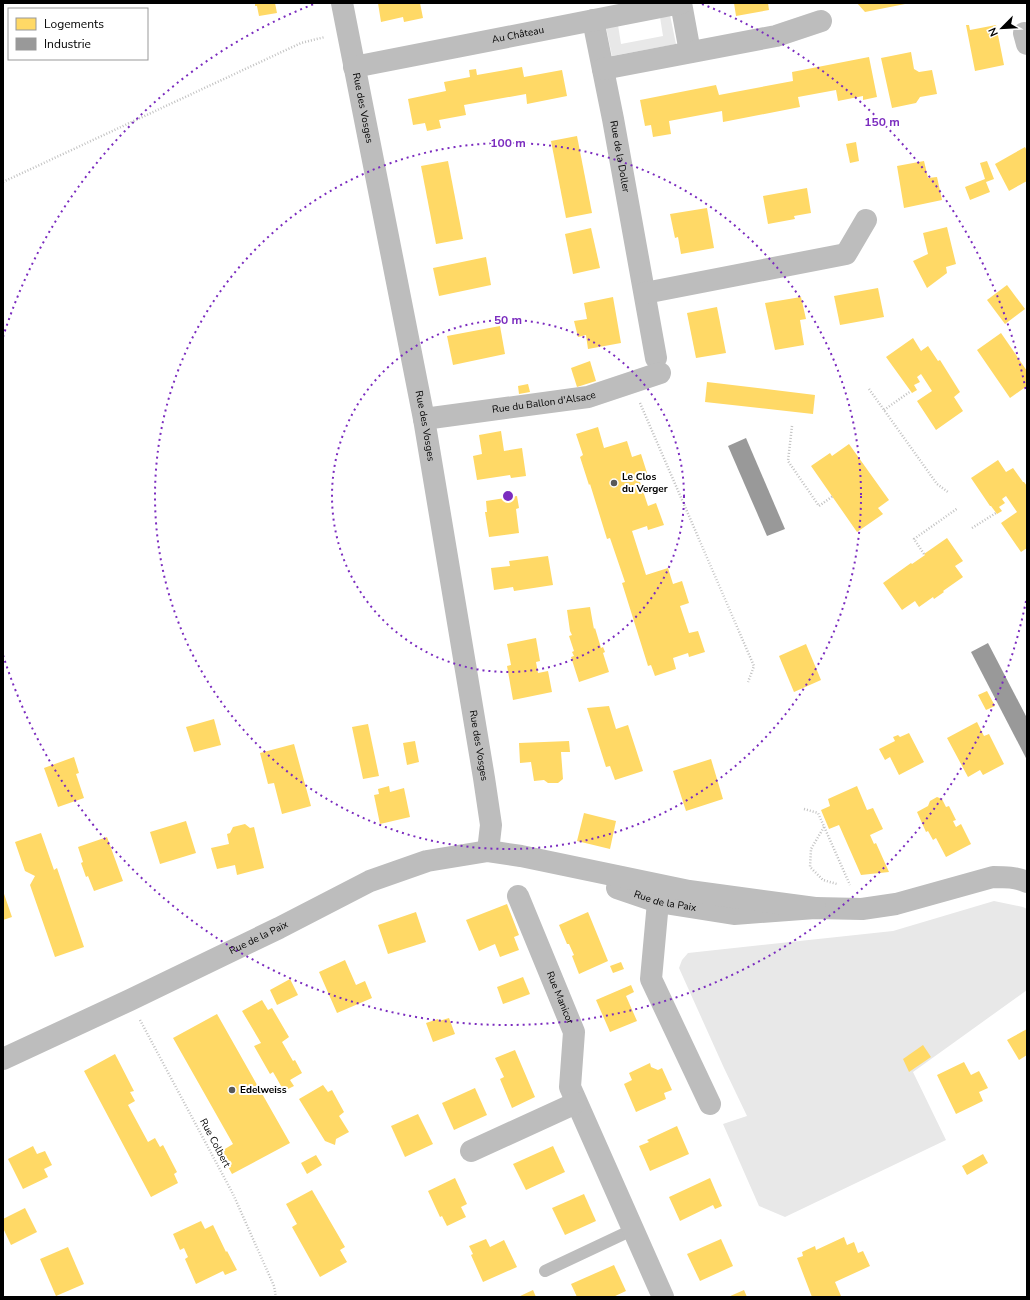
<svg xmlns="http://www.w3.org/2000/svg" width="1030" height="1300" viewBox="0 0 1030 1300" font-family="'Nunito Sans',sans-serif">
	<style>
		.green { fill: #e8e8e8 }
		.homes { fill: #ffd966 }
		.industry { fill: #999 }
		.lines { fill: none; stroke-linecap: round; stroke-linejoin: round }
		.path { stroke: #c2c2c2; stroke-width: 2.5; stroke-dasharray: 1 2; stroke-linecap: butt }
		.service { stroke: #bdbdbd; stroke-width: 12 }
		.minor { stroke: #bdbdbd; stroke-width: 22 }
		.ring { fill: none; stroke: #7b2cbf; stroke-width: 2; stroke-dasharray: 2 4 }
		.poi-dot { fill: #595959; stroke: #fff; stroke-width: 1.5 }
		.labels { text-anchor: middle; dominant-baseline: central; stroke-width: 4; stroke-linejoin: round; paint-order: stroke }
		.street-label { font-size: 10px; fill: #000; stroke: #fff }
		.poi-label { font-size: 10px; font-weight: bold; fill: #000; stroke: #fff; text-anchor: start }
		.centre { fill: #7b2cbf; stroke: #fff; stroke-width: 2 }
		.ring-label { font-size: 12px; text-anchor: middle; font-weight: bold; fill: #7b2cbf; stroke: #fff; stroke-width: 4; stroke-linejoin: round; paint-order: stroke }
	</style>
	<rect width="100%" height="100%" fill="#fff"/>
	<!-- green -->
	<g class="green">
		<path d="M670 15 676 44 612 56 606 27 618 25 621 44 663 36 660 17Z"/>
		<path d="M994 901 1023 907 1027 909V990L913 1072 946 1140 785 1217 759 1206 723 1124 747 1116 724 1068 679 968 682 960 688 953 893 931Z"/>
	</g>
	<!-- homes -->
	<g class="homes">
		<path d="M255 3H275L277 13 259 16 257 6H255Z"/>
		<path d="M378 3H420L423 18 404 22 403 17 381 22Z"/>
		<path d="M734 3H768L769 10 736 16Z"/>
		<path d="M857 3H905V4L865 12Z"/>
		<path d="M966 25H969L970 30 996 25 1004 65 975 71Z"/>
		<path d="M911 52 914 69 919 72 932 70 937 94 920 97 916 103 892 108 881 58Z"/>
		<path d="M869 57 877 97 863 100V96L838 101 836 90 798 97 800 107 723 122 722 111 669 121 671 134 653 137 651 125 645 126 640 100 716 85 719 95 793 81 792 72Z"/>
		<path d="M522 67 524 77 562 70 567 96 527 104 526 94 464 105 466 115 439 120 441 128 427 131 425 123 413 125 408 99 446 91 444 82 470 77 469 70 476 69 477 75Z"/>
		<path d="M577 136 592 213 566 218 551 141Z"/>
		<path d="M856 142 859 161 850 163 846 144Z"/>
		<path d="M1025 147 1027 151V181L1009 191 995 164Z"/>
		<path d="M448 161 463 239 436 244 421 166Z"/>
		<path d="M924 161 928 178 937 177 942 200 904 208 897 166Z"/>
		<path d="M987 161 994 179 986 182 990 192 970 200 965 187 985 179 980 163Z"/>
		<path d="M807 188 811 213 794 216 795 219 768 224 763 196Z"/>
		<path d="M707 208 714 248 681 254 678 237 675 238 670 214Z"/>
		<path d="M947 227 956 264 946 267 947 273 927 288 913 261 928 254 923 233Z"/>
		<path d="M591 228 600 268 573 274 565 234Z"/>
		<path d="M486 257 491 285 439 296 433 268Z"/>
		<path d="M1007 285 1025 309 1005 324 987 300Z"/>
		<path d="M878 288 884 317 840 325 834 296Z"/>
		<path d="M613 297 621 343 588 349 586 335 578 337 574 321 587 319 584 303Z"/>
		<path d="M801 297 806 319 800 320 804 345 775 350 765 303Z"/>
		<path d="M717 307 726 353 696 358 687 313Z"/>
		<path d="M500 326 505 354 453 365 447 336Z"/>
		<path d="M1001 333 1027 371V386L1010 398 977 350Z"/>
		<path d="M913 338 921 351 928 346 938 361 940 360 960 392 954 397 963 411 936 430 917 401 932 391 921 374 917 377 920 382 914 385 917 390 912 393 886 357Z"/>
		<path d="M590 361 596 381 577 387 571 368Z"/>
		<path d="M707 382 815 395 813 414 705 402Z"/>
		<path d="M528 384 530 392 519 394 518 386Z"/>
		<path d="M598 427 604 448 627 441 632 457 641 454 648 476 639 479 648 506 656 503 664 525 648 530 647 526 632 531 646 575 668 568 673 584 682 581 689 603 680 606 689 633 698 631 705 652 689 657 688 653 673 658 676 669 655 676 651 665 648 666 622 583 625 582 610 538 607 539 590 484 589 485 580 457 583 455 576 434Z"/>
		<path d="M501 431 504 451 522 448 526 476 511 478 510 475 477 480 473 456 482 454 479 435Z"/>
		<path d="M849 444 889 500 878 508 883 514 857 532 811 466 830 453 832 456Z"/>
		<path d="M998 460 1006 472 1013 468 1023 482H1024L1027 486V548L1021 552 1001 523 1017 512 1006 496 1002 499 1005 503 999 507 1002 511 997 514 991 506H990L971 478Z"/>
		<path d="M517 496 519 508 516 509 519 533 489 537 485 512H487L486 501Z"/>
		<path d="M947 538 963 561 955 566 963 577 943 591 944 592 934 599 933 597 919 607 915 601 902 610 883 583 911 563 912 564 925 555 924 554Z"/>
		<path d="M548 556 553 585 514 591 513 587 494 590 491 568 510 566 509 561Z"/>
		<path d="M590 607 593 624 594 629 595 628 601 648 603 647 605 652 603 653 609 672 579 682 571 657 574 656 572 652 574 651 569 636 572 635 570 631 567 610Z"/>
		<path d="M536 638 540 661 536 662 538 673 548 671 552 692 513 700 507 666 511 665 507 644Z"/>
		<path d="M806 644 821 680 794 692 779 656Z"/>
		<path d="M987 691 995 706 986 710 978 695Z"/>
		<path d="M609 706 616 729 628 725 643 771 615 780 610 766 606 767 587 708Z"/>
		<path d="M214 719 221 745 194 752 186 727Z"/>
		<path d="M977 722 984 736 989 734 1004 764 983 775 980 770 968 777 947 738Z"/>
		<path d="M368 724 379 776 363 779 352 727Z"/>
		<path d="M909 733 924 762 899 775 890 757 885 760 879 749 895 741 893 737 898 735 900 737Z"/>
		<path d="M415 741 419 762 407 765 403 743Z"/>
		<path d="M569 741 570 752H561L563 779 558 783H548L544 780 534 781 531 762 520 763 519 743Z"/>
		<path d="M294 744 311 806 282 814 274 783 268 784 260 753Z"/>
		<path d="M74 757 79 773 76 774 84 798 58 807 44 768Z"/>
		<path d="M711 759 723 799 686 811 673 771Z"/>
		<path d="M389 786 390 792 404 788 410 817 380 824 374 795 379 794 378 789Z"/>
		<path d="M857 786 867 810 873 808 883 829 870 835 874 844 876 843 889 872 861 875 839 825 829 829 821 810 830 806 828 799Z"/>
		<path d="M937 797 942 799 946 807 949 806 956 820 953 821 956 827 961 824 971 844 946 857 936 838 933 840 928 831 926 832 917 812 928 806 930 801Z"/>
		<path d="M584 813 616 821 610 849 577 841Z"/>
		<path d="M186 821 196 853 160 864 150 832Z"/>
		<path d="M245 824 250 828 254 827 264 868 237 875 235 865 217 869 211 848 229 844 227 834 230 833 233 827Z"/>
		<path d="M41 833 54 870 57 868 84 947 55 957 30 885 35 876 25 871 15 842Z"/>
		<path d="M107 837 123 881 94 891 88 876 86 877 81 863 83 862 78 847Z"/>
		<path d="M3 891 12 917 3 920Z"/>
		<path d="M507 904 519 935 514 937 519 950 500 957 495 944 479 951 466 920Z"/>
		<path d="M416 912 426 942 388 954 378 925Z"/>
		<path d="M588 912 608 961 579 974 572 956 574 955 569 944H567L559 925Z"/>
		<path d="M345 960 356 985 365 981 372 998 337 1013 319 972Z"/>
		<path d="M621 962 624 969 613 973 610 966Z"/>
		<path d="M523 977 530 994 503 1004 497 987Z"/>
		<path d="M290 979 298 995 277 1005 270 990Z"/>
		<path d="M631 985 634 992 626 996 637 1021 610 1032 596 1000Z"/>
		<path d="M262 1000 268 1010 272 1008 289 1037 282 1042 293 1061 295 1060 302 1073 290 1080 294 1086 284 1091 273 1072 270 1074 254 1046 261 1043 242 1011Z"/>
		<path d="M217 1014 290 1143 232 1174 220 1152 233 1144 173 1038Z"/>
		<path d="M449 1018 455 1034 433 1042 426 1023 438 1019 439 1021Z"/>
		<path d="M1027 1029V1055L1019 1060 1007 1040Z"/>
		<path d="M923 1045 931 1057 909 1072 903 1059Z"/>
		<path d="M515 1050 535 1097 512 1108 500 1079 504 1077 495 1058Z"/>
		<path d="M115 1054 134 1091 130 1092 135 1101 128 1105 148 1142 155 1138 160 1147 163 1145 177 1172 174 1174 178 1183 151 1197 84 1071Z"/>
		<path d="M964 1062 971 1075 979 1071 988 1088 979 1092 983 1101 956 1114 937 1075Z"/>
		<path d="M650 1063 651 1067 658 1070 662 1068 672 1090 664 1093 666 1099 636 1112 624 1084 632 1080 629 1073Z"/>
		<path d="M323 1085 328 1092 332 1090 344 1112 339 1116 349 1132 336 1139 335 1145 325 1141 299 1099Z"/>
		<path d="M475 1088 487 1115 454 1130 442 1103Z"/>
		<path d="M418 1114 433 1144 405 1157 391 1126Z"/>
		<path d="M677 1126 689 1154 650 1171 639 1146 649 1142 647 1140Z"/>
		<path d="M33 1146 37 1154 45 1151 52 1165 44 1169 48 1177 23 1189 8 1159Z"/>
		<path d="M553 1146 565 1172 526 1190 513 1164Z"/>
		<path d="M983 1154 988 1163 967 1175 962 1166Z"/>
		<path d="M316 1155 322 1165 307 1174 301 1163Z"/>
		<path d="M455 1178 467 1204 461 1207 466 1217 447 1226 442 1216 440 1217 428 1191Z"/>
		<path d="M710 1178 722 1206 715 1209 713 1205 680 1221 669 1197Z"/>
		<path d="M312 1190 345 1247 340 1250 347 1262 320 1277 292 1227 297 1224 286 1204Z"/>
		<path d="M584 1194 596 1221 565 1235 552 1208Z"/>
		<path d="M25 1208 37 1232 11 1245 3 1228V1219Z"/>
		<path d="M201 1221 205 1229 213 1225 226 1252 227 1251 237 1270 225 1275 223 1271 196 1284 185 1259 188 1257 184 1248 180 1250 173 1234Z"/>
		<path d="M844 1237 847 1245 854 1242 858 1253 863 1251 870 1266 835 1282 841 1296 812 1297 797 1258 803 1256 802 1252 815 1246 816 1250Z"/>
		<path d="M486 1239 490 1247 504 1240 517 1267 483 1282 471 1255 473 1254 469 1246Z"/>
		<path d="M721 1239 733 1266 700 1281 687 1254Z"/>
		<path d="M68 1247 84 1284 56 1296 40 1259Z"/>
		<path d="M614 1265 626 1291 613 1297H577L571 1284Z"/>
		<path d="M533 1290 536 1297H518Z"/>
		<path d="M744 1290 747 1297H728Z"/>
	</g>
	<!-- industry -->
	<g class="industry">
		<path d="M746 438 785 529 767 536 728 446Z"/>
		<path d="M988 643 1027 718V760L971 652Z"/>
	</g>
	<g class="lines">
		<!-- path -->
		<g class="path">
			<path d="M3 182 301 43 325 37"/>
			<path d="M869 389 937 484 948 492"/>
			<path d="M640 403 754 666 748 682"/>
			<path d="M884 410 911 391"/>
			<path d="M792 426 788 461 819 506 833 496"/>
			<path d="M972 528 996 513"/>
			<path d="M924 554 914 539 958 508"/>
			<path d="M804 809 818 813 850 885"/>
			<path d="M824 827 811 849 810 867 823 880 837 884"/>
			<path d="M140 1020 233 1194 274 1286 276 1297"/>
		</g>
		<!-- service -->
		<path class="service" d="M545 1271 632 1230"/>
		<!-- minor -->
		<g class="minor">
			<path id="s1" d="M342 3 424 419 484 778 491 825 488 851"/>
			<path d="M681 3 690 52"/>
			<path id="s2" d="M593 20 613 119 656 358"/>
			<path d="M1024 33 1027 44"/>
			<path id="s3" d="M354 67 681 3"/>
			<path d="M603 69 776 36 821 21"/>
			<path d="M645 293 846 254 866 220"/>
			<path id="s4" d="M424 419 588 397 660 373"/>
			<path id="s5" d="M617 888 658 902 734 914 815 908 862 909 896 904 993 877C1005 877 1016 877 1027 882"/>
			<path id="s6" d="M518 896 574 1032 570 1087 663 1297"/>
			<path d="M658 902 651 979 710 1104"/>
			<path id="s7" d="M3 1059 130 1000 279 928 370 881 427 861 488 851 521 856 689 891 815 908"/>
			<path d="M471 1151 576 1103"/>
		</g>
	</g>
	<!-- distance rings -->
	<g class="ring">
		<circle cx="508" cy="496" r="176"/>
		<circle cx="508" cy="496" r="353"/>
		<path d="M1026 601A529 529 0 0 1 3 655M3 337A529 529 0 0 1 314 4M702 4A529 529 0 0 1 1026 391"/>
	</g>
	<!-- markers -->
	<g class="poi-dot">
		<circle cx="614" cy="483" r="4"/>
		<circle cx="232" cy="1090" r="4"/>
	</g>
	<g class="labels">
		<!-- street labels -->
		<g class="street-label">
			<text stroke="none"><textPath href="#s3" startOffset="167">Au Château</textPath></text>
			<text stroke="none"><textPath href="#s1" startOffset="107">Rue des Vosges</textPath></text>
			<text stroke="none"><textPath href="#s2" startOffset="139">Rue de la Doller</textPath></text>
			<text stroke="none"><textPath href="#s4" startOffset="121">Rue du Ballon d'Alsace</textPath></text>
			<text stroke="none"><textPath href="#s1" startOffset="431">Rue des Vosges</textPath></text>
			<text stroke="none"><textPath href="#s1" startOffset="755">Rue des Vosges</textPath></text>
			<text stroke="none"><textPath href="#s5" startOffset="50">Rue de la Paix</textPath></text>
			<text stroke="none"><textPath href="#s7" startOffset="283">Rue de la Paix</textPath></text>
			<text stroke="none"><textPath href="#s6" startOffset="110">Rue Manicor</textPath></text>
			<text transform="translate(215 1143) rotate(62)">Rue Colbert</text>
		</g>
		<!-- poi labels -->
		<g class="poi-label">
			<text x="622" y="477">Le Clos<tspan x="622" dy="12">du Verger</tspan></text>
			<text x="240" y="1090">Edelweiss</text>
		</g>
	</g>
	<circle cx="508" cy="496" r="6" class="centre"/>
	<g class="ring-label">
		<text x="882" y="126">150 m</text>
		<text x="508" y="147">100 m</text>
		<text x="508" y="324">50 m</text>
	</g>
	<!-- border -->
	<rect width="1030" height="1300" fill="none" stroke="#000000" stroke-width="8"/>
	<!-- legend -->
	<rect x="8" y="8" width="140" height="52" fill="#ffffff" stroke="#999999"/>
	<rect x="16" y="18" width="20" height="12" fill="#ffd966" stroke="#999999"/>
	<text x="44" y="28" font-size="12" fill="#000000">Logements</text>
	<rect x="16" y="38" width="20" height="12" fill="#999999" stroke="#999999"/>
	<text x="44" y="48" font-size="12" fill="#000000">Industrie</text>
	<!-- north arrow -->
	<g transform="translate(1002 28) rotate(246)" stroke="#ffffff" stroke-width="3" paint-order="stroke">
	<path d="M0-3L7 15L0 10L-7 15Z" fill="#000000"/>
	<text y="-6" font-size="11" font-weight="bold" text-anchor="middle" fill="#000000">N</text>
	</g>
</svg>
